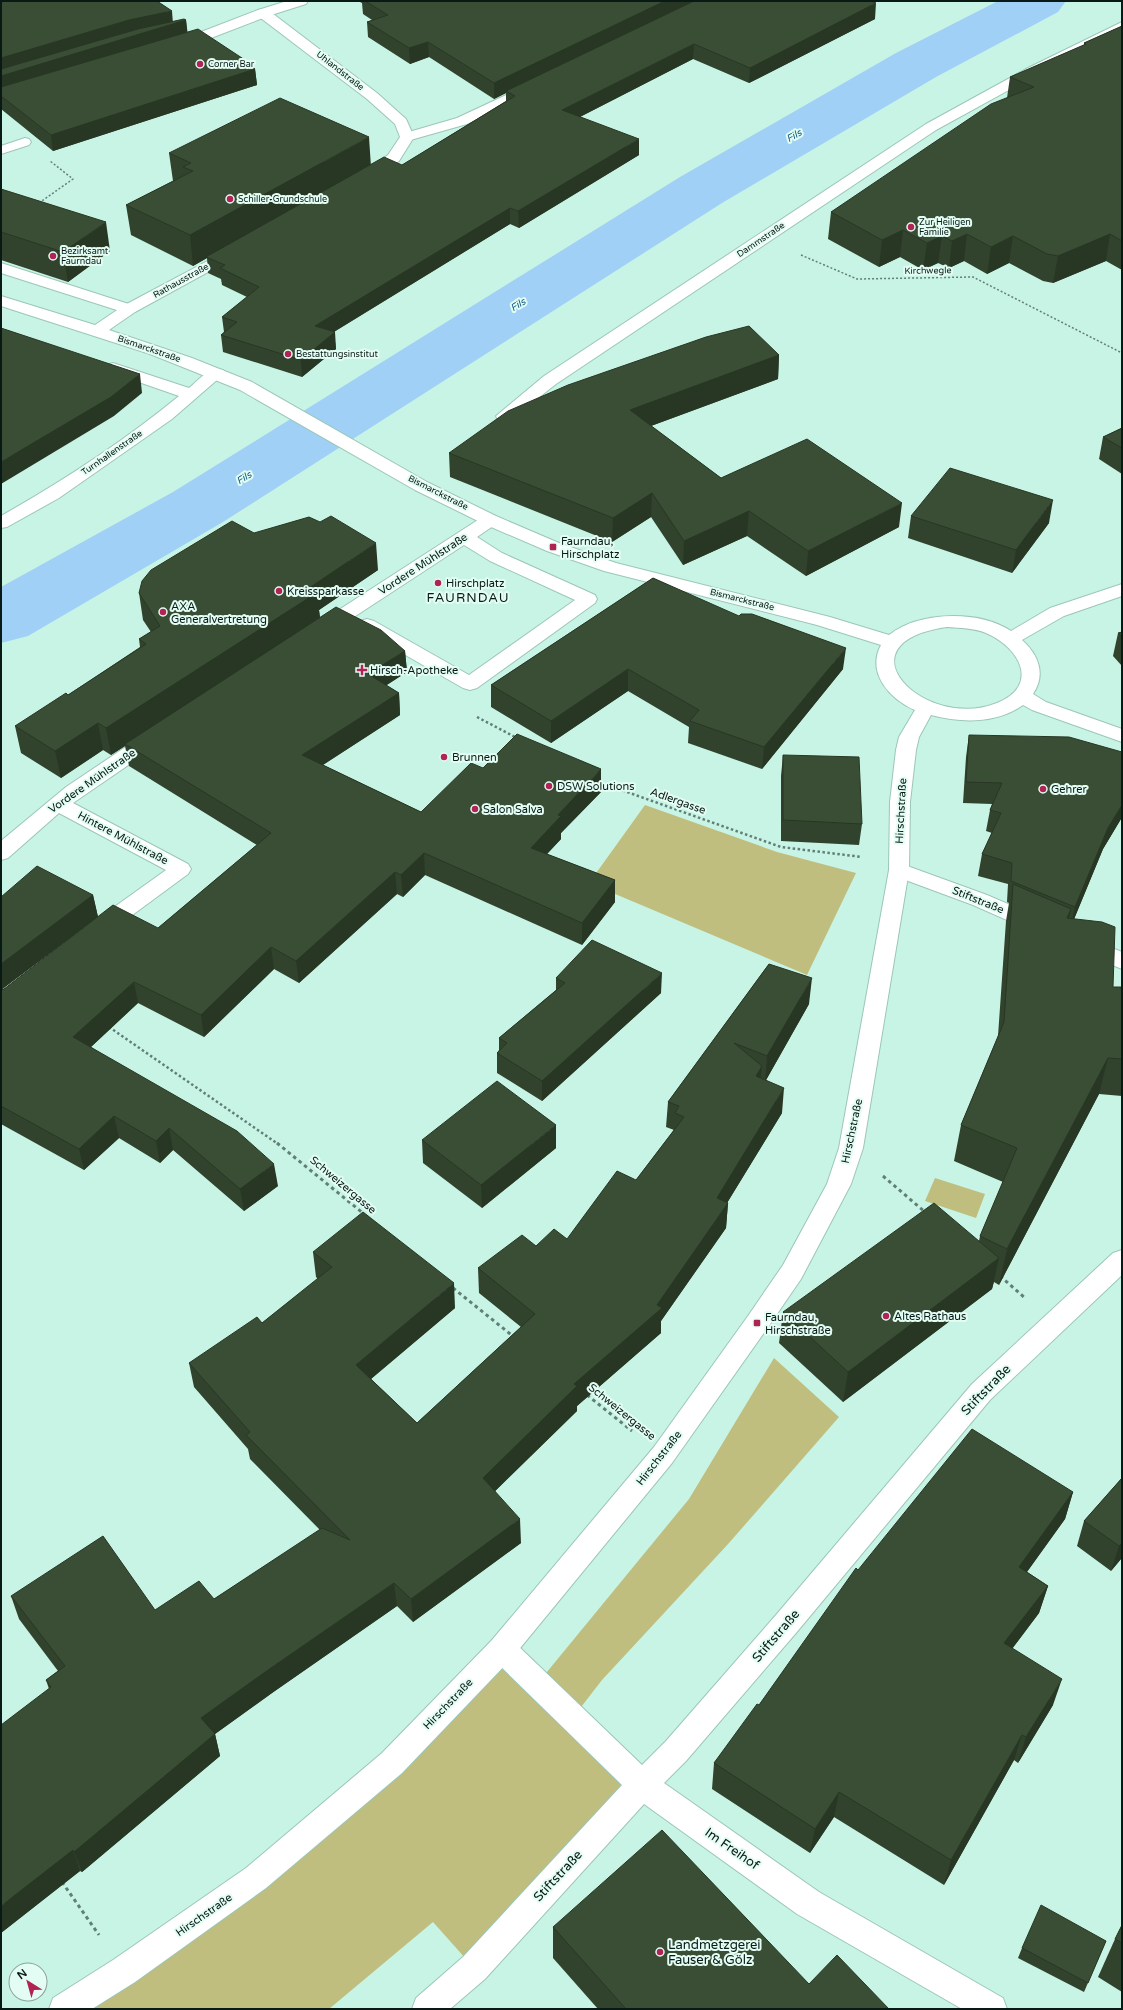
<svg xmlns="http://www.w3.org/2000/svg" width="1123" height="2010" viewBox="0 0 1123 2010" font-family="'Varela Round',sans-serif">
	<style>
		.green { fill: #bfbe7f }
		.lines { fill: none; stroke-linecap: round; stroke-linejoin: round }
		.river { fill: #a0d0f5; fill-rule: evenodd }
		.lane-casing { stroke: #9bc6b8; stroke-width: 2 }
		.street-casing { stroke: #9bc6b8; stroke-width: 2 }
		.secondary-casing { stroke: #9bc6b8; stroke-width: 2 }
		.primary-casing { stroke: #9bc6b8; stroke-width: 2 }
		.path-far2 { stroke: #627f77; stroke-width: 1.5; stroke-dasharray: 2 2; stroke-linecap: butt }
		.path-far1 { stroke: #627f77; stroke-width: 2.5; stroke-dasharray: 2.5 2.5; stroke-linecap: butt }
		.path { stroke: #627f77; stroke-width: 3; stroke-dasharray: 3.5 3.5; stroke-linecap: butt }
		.lane { fill: #fff; fill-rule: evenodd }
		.street { fill: #fff; fill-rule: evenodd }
		.secondary { fill: #fff; fill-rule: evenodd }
		.primary { fill: #fff; fill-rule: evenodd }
		.wall { fill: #31432d }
		.shaded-wall { fill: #283724 }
		.building { fill: #394e34; stroke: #283724 }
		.poi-dot { fill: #b22355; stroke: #e3fdf4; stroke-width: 1.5 }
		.labels { text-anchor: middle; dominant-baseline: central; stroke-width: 4; stroke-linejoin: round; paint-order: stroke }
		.far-poi-label { font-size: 9px; fill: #091915; stroke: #e3fdf4; text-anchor: start }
		.far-street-label { font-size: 9px; fill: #091915; stroke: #e3fdf4 }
		.far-water-label { font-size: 10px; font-style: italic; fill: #125984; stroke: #e3fdf4 }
		.poi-label { font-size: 11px; fill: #091915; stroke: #e3fdf4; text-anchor: start }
		.street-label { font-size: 11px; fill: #091915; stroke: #e3fdf4 }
		.quarter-label { font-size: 13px; letter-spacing: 1px; fill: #091915; stroke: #e3fdf4 }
		.near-street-label { font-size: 13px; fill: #091915; stroke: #e3fdf4 }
		.near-poi-label { font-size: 13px; fill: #091915; stroke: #e3fdf4; text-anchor: start }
	</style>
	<rect width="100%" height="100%" fill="#c8f4e6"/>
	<!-- green -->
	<g class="green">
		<path d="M645 805 777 852 856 873 807 975 589 883Z"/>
		<path d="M935 1178 985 1194 976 1218 925 1201Z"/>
		<path d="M774 1358 839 1417 729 1543 602 1680 578 1711 542 1678 689 1499Z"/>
		<path d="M502 1649 642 1785 474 1968 433 1922 329 2009H64L256 1878Z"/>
	</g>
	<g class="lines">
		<!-- river -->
		<path class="river" d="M998 1H1066L1058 12 936 77 722 203 223 522 28 636 1 643V587L173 492 680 177 896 53Z"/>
		<defs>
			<path id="lane" d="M25 138 29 139 31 142 29 145 1 154V146Z"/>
			<g id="street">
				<path d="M1122 22V31L1038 74 936 130 556 384 510 420 504 421 498 420 496 416 544 376 926 124 1028 68Z"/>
				<path d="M534 82 539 83 541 86 539 89 467 124 407 141 402 140 400 137 402 134 457 118Z"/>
				<path d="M1 263 135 306 137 309 135 312H123L1 273Z"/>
				<path d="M113 363 189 388C199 380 209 366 223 370L225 373 172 419 59 498 7 527 1 528V516C63 481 124 441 179 396L107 371 105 368 107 365Z"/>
				<path d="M490 515 496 516 499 520 496 524 477 537 502 553 595 595 597 599 595 603 477 688 470 690 463 688 360 629 358 625 360 621 367 619 374 621 469 675 575 600 490 561 464 545 331 632 324 634 317 632 315 628 317 624 484 516Z"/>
				<path d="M152 733 159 734 162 739 159 744 73 803 188 864 191 869 188 874 108 933 100 936 92 933 89 928 92 923 166 870 59 813 8 858 1 860V841L66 787 145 734Z"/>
				<path d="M899 863 987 895 1043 919 1046 924 1043 929 1035 932 1027 929 973 905 892 875 889 870 892 865Z"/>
				<path d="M1087 938 1122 952V969L1079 951 1076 946 1079 941Z"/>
				<path d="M1122 1250V1275L990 1400 796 1633 686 1761 664 1783 819 1892 1003 1998 1007 2009H962L797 1914 644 1804 485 1979 450 2009H412L416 1998 463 1957 622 1785 492 1658 488 1649 492 1640 502 1636 512 1640 642 1765 666 1741 776 1615 972 1384 1113 1253Z"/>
			</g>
			<g id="secondary">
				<path d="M263 9 268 10 377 93 406 119 414 137 399 161 372 180H362L360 177 362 174 388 155 400 137 395 124 367 99 258 16 256 13 258 10Z"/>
				<path d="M234 247 239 249 242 252 239 255 135 312 109 330 192 358 252 382 427 482 496 516 559 543 616 563 830 617 889 635C919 611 979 610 1011 631L1050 608 1122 584V596L1064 616 1022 640C1039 655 1046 675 1033 694L1046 702 1122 729V742L1032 710 1023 705C997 724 961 723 931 715L919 737 916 750 910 802 909 870 863 1148 851 1184 801 1279 766 1330 672 1463 512 1658 402 1773 266 1888 135 1982 92 2009H49L53 1998 113 1960 246 1868 382 1753 492 1640 654 1447 748 1316 783 1265 827 1184 839 1148 889 870 890 802 896 750 899 737 915 710C890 699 866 673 881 645L817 625 604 571 547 551 484 524 415 490 240 390 150 354 1 306V296L95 325 123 306ZM947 627C960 628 974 628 986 633 1019 647 1041 685 997 703 925 732 835 643 947 627Z"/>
			</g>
			<path id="primary" d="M287 1H308L306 4 268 16 185 48H175L173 45 175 42 258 10Z"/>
		</defs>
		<!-- lane casing -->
		<use href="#lane" class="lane-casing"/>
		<!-- street casing -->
		<use href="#street" class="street-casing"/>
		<!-- secondary casing -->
		<use href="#secondary" class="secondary-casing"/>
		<!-- primary casing -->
		<use href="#primary" class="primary-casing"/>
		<!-- path-far2 -->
		<g class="path-far2">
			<path d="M39 203 73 179 50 161"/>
			<path d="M801 255 857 279 973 277 1122 353"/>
		</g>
		<!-- path-far1 -->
		<g class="path-far1">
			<path d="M477 717 517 738"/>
			<path d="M599 782 781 847 862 857"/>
			<path d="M109 1027 278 1144"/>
		</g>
		<!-- path -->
		<g class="path">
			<path d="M277 1143 364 1214"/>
			<path d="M883 1176 925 1212"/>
			<path d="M1000 1276 1025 1298"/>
			<path d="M453 1288 514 1337"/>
			<path d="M587 1395 632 1431"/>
			<path d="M62 1882 99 1935"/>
		</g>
		<!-- lane -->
		<use href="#lane" class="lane"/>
		<!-- street -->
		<use href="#street" class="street"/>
		<!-- secondary -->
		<use href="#secondary" class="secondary"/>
		<!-- primary -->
		<use href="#primary" class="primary"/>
	</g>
	<!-- wall -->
	<g class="wall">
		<path d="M1 1H159V3L173 22 186 20 187 32 246 63 255 69 257 85 53 151 1 109Z"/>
		<path d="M358 1H870L875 19 749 83 693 59 580 117 639 155 519 228 510 224 334 332 336 349 302 377 223 352 221 335 224 332 222 317 247 297 222 285 221 279 208 273 207 258 193 266 131 235 126 205 173 181 169 153 371 165H402L506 101V93L494 99 429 57 410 64 368 37 367 22 372 20 363 14 362 3Z"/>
		<path d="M1122 26V270L1106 261 1053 283 1043 281 1009 263 987 274 964 261 949 268 938 263 923 270 900 257 879 267 828 239 831 212 1007 98 1010 77 1084 45V43Z"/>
		<path d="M1 189 110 251 68 282 1 260Z"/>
		<path d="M779 355 778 379 651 426 721 478 899 527 806 576 747 536 683 565 651 517 612 542 450 477 449 453Z"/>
		<path d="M1122 428V474L1099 459 1103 437Z"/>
		<path d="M911 516 1049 523 1012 573 908 538Z"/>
		<path d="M254 533 378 570 319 610 320 617 405 651 407 672 386 685 399 693 400 715 323 765 421 812 483 768 601 792 561 833V839L547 854 615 880V902L582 945 425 875 403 897 397 894 299 983 274 969 204 1037 138 1003 91 1047 278 1186 244 1211 173 1150 160 1163 119 1138 84 1170 1 1124V897L93 895 98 917 1 990 4 989 158 928 257 845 129 766 125 746 111 755 103 750 61 778 21 753 15 726 68 695 140 647 139 639 151 632 143 620 139 593Z"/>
		<path d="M653 578 843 669 762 769 688 743 689 727 628 691 551 743 491 707V685Z"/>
		<path d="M1122 632V666L1113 656 1118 633Z"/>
		<path d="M969 735 1122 752V820L1121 819 1103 849 1074 919 1113 987H1122V1096L1099 1094 999 1285 994 1282 992 1289 843 1402 779 1343 783 1312 979 1241 980 1236 1003 1182 954 1161 961 1125 998 1036 1006 921 1009 903 1007 902 1008 884 978 876 982 854 992 833 986 831 990 810 992 804 963 803 966 757Z"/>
		<path d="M783 755 862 824 859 845 781 841V776Z"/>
		<path d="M769 964 809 1004 766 1080 782 1113 727 1203H728L726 1228 661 1321V1333L577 1406V1411L495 1491 521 1543 413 1622 397 1606 272 1693 215 1734 220 1756 82 1872 80 1871 1 1933 49 1689 46 1680 58 1671 19 1619 11 1596 155 1610 214 1599 320 1530 250 1459 248 1449 194 1387 189 1363 262 1323 318 1279 316 1277 313 1252 455 1308 371 1379 417 1423 521 1327 479 1293 478 1268 536 1246 567 1239 636 1180 674 1130 666 1127 668 1102Z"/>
		<path d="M556 978 661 993 542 1101 497 1073V1053L499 1050V1038L556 990Z"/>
		<path d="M422 1140 556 1148 482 1208 423 1163Z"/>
		<path d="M1122 1478V1560L1121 1559 1111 1571 1077 1546 1084 1521Z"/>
		<path d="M1073 1492 1065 1519 1027 1572 1048 1586 1039 1613 1012 1649 1053 1705 1018 1763 1014 1760 944 1885 834 1817 810 1853 712 1789 714 1763 759 1705 858 1570Z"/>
		<path d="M1122 1925V1992L1098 1977 1115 1939Z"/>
		<path d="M553 1927 809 1984 889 2009H598L553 1958Z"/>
		<path d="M1106 1941 1084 1992 1018 1958 1022 1948Z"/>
	</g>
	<!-- shaded-wall -->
	<g class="shaded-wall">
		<path d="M665 1H697L506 91V93L494 99V83Z"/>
		<path d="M876 3 875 19 749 83 750 68Z"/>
		<path d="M172 11 173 24 186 20 188 36 1 92V58L129 20Z"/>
		<path d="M428 42 429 57 410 64 409 48Z"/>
		<path d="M694 44 693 59 562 126V110Z"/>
		<path d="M245 60 247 72 255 69 257 85 53 151 51 135Z"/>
		<path d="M369 137 371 167 206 257 207 258 193 266 190 235Z"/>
		<path d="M639 139V155L519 228 518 211Z"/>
		<path d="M510 208V224L317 342 315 326Z"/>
		<path d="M106 222 110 251 68 282 63 252Z"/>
		<path d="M903 230 900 257 879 267 882 240Z"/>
		<path d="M967 234 964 261 949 268 952 241Z"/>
		<path d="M1110 234 1106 261 1053 283 1058 256Z"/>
		<path d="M942 236 938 263 923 270 927 243Z"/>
		<path d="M1013 236 1009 263 987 274 991 247Z"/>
		<path d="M335 332 336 349 302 377 301 360Z"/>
		<path d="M779 355 778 379 629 434 630 410Z"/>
		<path d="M140 374 142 393 114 416 1 484V462Z"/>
		<path d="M652 493 651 517 612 542 613 518Z"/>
		<path d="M1053 500 1049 523 1012 573 1016 550Z"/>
		<path d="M902 503 899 527 806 576 808 551Z"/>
		<path d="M749 511 747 536 683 565 684 541Z"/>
		<path d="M376 543 378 570 319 610 320 619 125 744V746L111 755 106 728 309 588Z"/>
		<path d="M846 648 843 669 762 769 764 747Z"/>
		<path d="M405 651 407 672 370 696 368 674Z"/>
		<path d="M628 669V691L551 743V721Z"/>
		<path d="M399 693 400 715 304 777 302 755Z"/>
		<path d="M98 723 103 750 61 778 55 751Z"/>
		<path d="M601 769V792L561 833V839L532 870 531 848 558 815Z"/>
		<path d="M1122 805V815L1121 819 1103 849 1070 929 1075 907 1108 828Z"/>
		<path d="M424 853 425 875 403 897 401 875Z"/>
		<path d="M395 872 397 894 299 983 296 961Z"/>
		<path d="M615 880V902L582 945V923Z"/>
		<path d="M93 895 98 917 1 990V964Z"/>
		<path d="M1071 909 1063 945 1067 918Z"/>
		<path d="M271 947 274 969 204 1037 201 1015Z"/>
		<path d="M662 973 661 993 542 1101V1081Z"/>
		<path d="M812 978 809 1004 765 1082 767 1056Z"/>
		<path d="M134 982 138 1003 78 1059 73 1037Z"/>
		<path d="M1108 1058 1099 1094 999 1285 1007 1249Z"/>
		<path d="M762 1066 759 1092 756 1076Z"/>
		<path d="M784 1088 782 1113 719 1216 728 1203 726 1228 661 1321V1333L577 1406V1411L484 1502 483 1478 574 1384 657 1305 717 1198Z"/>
		<path d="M114 1116 119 1138 84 1170 79 1149Z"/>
		<path d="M556 1125V1148L482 1208 481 1185Z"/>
		<path d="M169 1128 173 1150 160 1163 156 1141Z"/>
		<path d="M274 1164 278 1186 244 1211 240 1189Z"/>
		<path d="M999 1258 992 1289 843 1402 848 1372Z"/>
		<path d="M454 1283 455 1308 359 1389 356 1365Z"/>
		<path d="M1073 1492 1065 1519 1011 1594 1019 1567Z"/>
		<path d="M520 1519 521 1543 413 1622 411 1599Z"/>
		<path d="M1122 1543V1556L1121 1559 1111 1571 1119 1546Z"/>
		<path d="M394 1583 397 1606 272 1693 215 1734 220 1756 82 1872 74 1852 201 1718 268 1670Z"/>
		<path d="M1048 1586 1039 1613 996 1670 1004 1643Z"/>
		<path d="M1062 1679 1053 1705 1018 1763 1026 1737Z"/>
		<path d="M1022 1735 1014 1760 944 1885 951 1860Z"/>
		<path d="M839 1792 834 1817 810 1853 815 1829Z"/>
		<path d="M73 1850 80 1871 1 1933V1906Z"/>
	</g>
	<!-- building -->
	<g class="building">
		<path d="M1 1H157L172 11 129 20 1 58Z"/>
		<path d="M365 1H665L494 83 428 42 409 48 367 22 388 15Z"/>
		<path d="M694 1H870L876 3 750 68 694 44 562 110 639 139 518 211 510 208 315 326 335 332 301 360 221 335 237 322 222 317 259 287 220 268 225 265 206 257 384 157 402 165 515 96 506 91Z"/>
		<path d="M184 19 186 20 1 76V69L138 29Z"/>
		<path d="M1122 26V241L1110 234 1058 256 1047 254 1013 236 991 247 967 234 952 241 942 236 927 243 903 230 882 240 831 212 991 104 1034 87 1010 77 1086 44 1084 43Z"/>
		<path d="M198 29 245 60 243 61 255 69 51 135 1 96V87Z"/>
		<path d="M280 98 369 137 190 235 126 205 193 171 183 167 191 163 169 153Z"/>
		<path d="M1 189 106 222 63 252 1 232Z"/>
		<path d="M749 326 779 355 630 410 721 478 807 439 902 503 808 551 749 511 684 541 652 493 613 518 449 453 508 411 568 385 706 337Z"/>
		<path d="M1 328 140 374 111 397 1 462Z"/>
		<path d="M1122 428V448L1103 437Z"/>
		<path d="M950 468 1053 500 1016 550 911 516Z"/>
		<path d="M331 516 376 543 309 588 318 592 106 728 98 723 55 751 15 726 66 693 68 695 146 644 139 639 160 626 139 593 142 581 151 570 232 521 254 533 309 517 320 522Z"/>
		<path d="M653 578 739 616 741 614H752L846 648 764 747 690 721 699 710 628 669 551 721 491 685Z"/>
		<path d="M336 607 381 630 405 651 368 674 399 693 302 755 421 812 471 763 483 768 517 734 601 769 558 815 561 816 531 848 615 880 582 923 424 853 401 875 395 872 296 961 271 947 201 1015 134 982 73 1037 237 1131 274 1164 240 1189 169 1128 156 1141 114 1116 79 1149 1 1106V990L4 989 113 905 158 928 271 833 125 744Z"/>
		<path d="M1122 632V637L1118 633Z"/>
		<path d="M969 735 1069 737 1122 752V805L1108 828 1075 907 1011 881 1012 863 982 854 1001 813 990 810 1002 783 966 782Z"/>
		<path d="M783 755 859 757 862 824 783 820Z"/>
		<path d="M37 866 93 895 1 964V897Z"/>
		<path d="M1013 884 1071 909 1067 918 1102 922 1115 927 1113 987H1122V1059L1108 1058 1007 1249 980 1236 1017 1148 961 1125 1004 1022Z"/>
		<path d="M592 940 662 973 542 1081 497 1053 507 1043 499 1038 565 983 556 978Z"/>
		<path d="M769 964 812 978 767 1056 734 1043 762 1066 756 1076 784 1088 717 1198 728 1203 657 1305 662 1308 574 1384 577 1386 483 1478 520 1519 411 1599 394 1583 268 1670 201 1718 215 1734 74 1852 73 1850 1 1906V1725L51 1687 46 1680 65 1666 11 1596 103 1536 155 1610 199 1581 214 1599 322 1528 350 1540 246 1435 250 1432 189 1363 257 1317 262 1323 332 1267 313 1252 363 1212 454 1283 356 1365 417 1423 535 1314 478 1268 522 1235 536 1246 554 1229 567 1239 617 1171 636 1180 684 1117 675 1113 679 1106 668 1102Z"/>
		<path d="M497 1081 556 1125 481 1185 422 1140Z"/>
		<path d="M934 1203 999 1258 848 1372 783 1312Z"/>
		<path d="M972 1429 1073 1492 1019 1567 1048 1586 1004 1643 1062 1679 1026 1737 1022 1735 951 1860 839 1792 815 1829 714 1763 757 1704 759 1705 856 1568 858 1570Z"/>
		<path d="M1122 1478V1543L1119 1546 1084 1521Z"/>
		<path d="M662 1830 809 1984 837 1955 889 2009H626L553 1927Z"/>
		<path d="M1041 1905 1106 1941 1088 1983 1022 1948Z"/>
		<path d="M1122 1925V1943L1115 1939Z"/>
	</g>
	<!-- markers -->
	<g class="poi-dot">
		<circle cx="200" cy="64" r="4"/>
		<circle cx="230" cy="199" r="4"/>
		<circle cx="911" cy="227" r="4"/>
		<circle cx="53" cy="256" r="4"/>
		<circle cx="288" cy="354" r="4"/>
		<rect x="549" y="543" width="8" height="8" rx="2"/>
		<circle cx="438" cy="583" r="4"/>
		<circle cx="279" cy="591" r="4"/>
		<circle cx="163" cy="612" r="4"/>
		<path d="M360 664h4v4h4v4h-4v4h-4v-4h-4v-4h4z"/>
		<circle cx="444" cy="757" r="4"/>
		<circle cx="549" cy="786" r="4"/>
		<circle cx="1043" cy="789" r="4"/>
		<circle cx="475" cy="809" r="4"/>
		<circle cx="886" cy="1316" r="4"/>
		<rect x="753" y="1319" width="8" height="8" rx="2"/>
		<circle cx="660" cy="1952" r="4"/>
	</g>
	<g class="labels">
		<!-- far-poi labels -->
		<g class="far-poi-label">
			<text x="208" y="64">Corner Bar</text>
			<text x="238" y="199">Schiller-Grundschule</text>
			<text x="919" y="222">Zur Heiligen<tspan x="919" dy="10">Familie</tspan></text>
			<text x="61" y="251">Bezirksamt<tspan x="61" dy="10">Faurndau</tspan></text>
			<text x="296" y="354">Bestattungsinstitut</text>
		</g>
		<!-- far-street labels -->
		<g class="far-street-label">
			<text transform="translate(340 71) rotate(38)">Uhlandstraße</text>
			<text transform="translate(761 240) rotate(-34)">Dammstraße</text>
			<text transform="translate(928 271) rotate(-1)">Kirchwegle</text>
			<text transform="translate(181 281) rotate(-29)">Rathausstraße</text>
			<text transform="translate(149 349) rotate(19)">Bismarckstraße</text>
			<text transform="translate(112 453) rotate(-35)">Turnhallenstraße</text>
			<text transform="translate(438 493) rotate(27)">Bismarckstraße</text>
			<text transform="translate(742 600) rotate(14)">Bismarckstraße</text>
		</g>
		<!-- far-water labels -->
		<g class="far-water-label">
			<text transform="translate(794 136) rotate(-30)">Fils</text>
			<text transform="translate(518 305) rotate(-32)">Fils</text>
			<text transform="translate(244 478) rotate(-32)">Fils</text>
		</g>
		<!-- poi labels -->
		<g class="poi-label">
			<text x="561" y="541">Faurndau,<tspan x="561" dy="13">Hirschplatz</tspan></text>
			<text x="446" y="583">Hirschplatz</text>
			<text x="287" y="591">Kreissparkasse</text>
			<text x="171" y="606">AXA<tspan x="171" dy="13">Generalvertretung</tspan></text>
			<text x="370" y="670">Hirsch-Apotheke</text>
			<text x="452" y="757">Brunnen</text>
			<text x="557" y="786">DSW Solutions</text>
			<text x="1051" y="789">Gehrer</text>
			<text x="483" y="809">Salon Salva</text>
			<text x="894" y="1316">Altes Rathaus</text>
			<text x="765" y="1317">Faurndau,<tspan x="765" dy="13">Hirschstraße</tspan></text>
		</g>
		<!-- street labels -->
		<g class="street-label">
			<text transform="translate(423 564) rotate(-33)">Vordere Mühlstraße</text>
			<text transform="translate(92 781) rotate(-35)">Vordere Mühlstraße</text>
			<text transform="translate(678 801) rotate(20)">Adlergasse</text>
			<text transform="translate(901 811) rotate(-87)">Hirschstraße</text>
			<text transform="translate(123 838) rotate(28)">Hintere Mühlstraße</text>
			<text transform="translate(978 900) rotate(22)">Stiftstraße</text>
			<text transform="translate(852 1131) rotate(-78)">Hirschstraße</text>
			<text transform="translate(343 1185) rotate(40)">Schweizergasse</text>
			<text transform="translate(622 1412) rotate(39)">Schweizergasse</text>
			<text transform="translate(659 1458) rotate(-52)">Hirschstraße</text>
			<text transform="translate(448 1704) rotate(-46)">Hirschstraße</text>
			<text transform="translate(204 1915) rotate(-35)">Hirschstraße</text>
		</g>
		<!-- quarter labels -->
		<g class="quarter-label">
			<text x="468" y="598">FAURNDAU</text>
		</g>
		<!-- near-street labels -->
		<g class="near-street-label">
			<text transform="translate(986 1390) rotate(-46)">Stiftstraße</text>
			<text transform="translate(776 1636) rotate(-49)">Stiftstraße</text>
			<text transform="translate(732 1849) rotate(35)">Im Freihof</text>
			<text transform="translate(558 1876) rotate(-47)">Stiftstraße</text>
		</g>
		<!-- near-poi labels -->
		<g class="near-poi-label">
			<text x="668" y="1945">Landmetzgerei<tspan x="668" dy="15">Fauser &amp; Gölz</tspan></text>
		</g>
	</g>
	<!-- border -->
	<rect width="1123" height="2010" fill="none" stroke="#091915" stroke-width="4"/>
	<!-- north arrow -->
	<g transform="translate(28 1982) rotate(323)"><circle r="19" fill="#e3fdf4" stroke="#8ca29b"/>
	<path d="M0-3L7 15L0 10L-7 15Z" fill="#b22355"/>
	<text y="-6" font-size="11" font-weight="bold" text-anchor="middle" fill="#091915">N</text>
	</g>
</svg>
